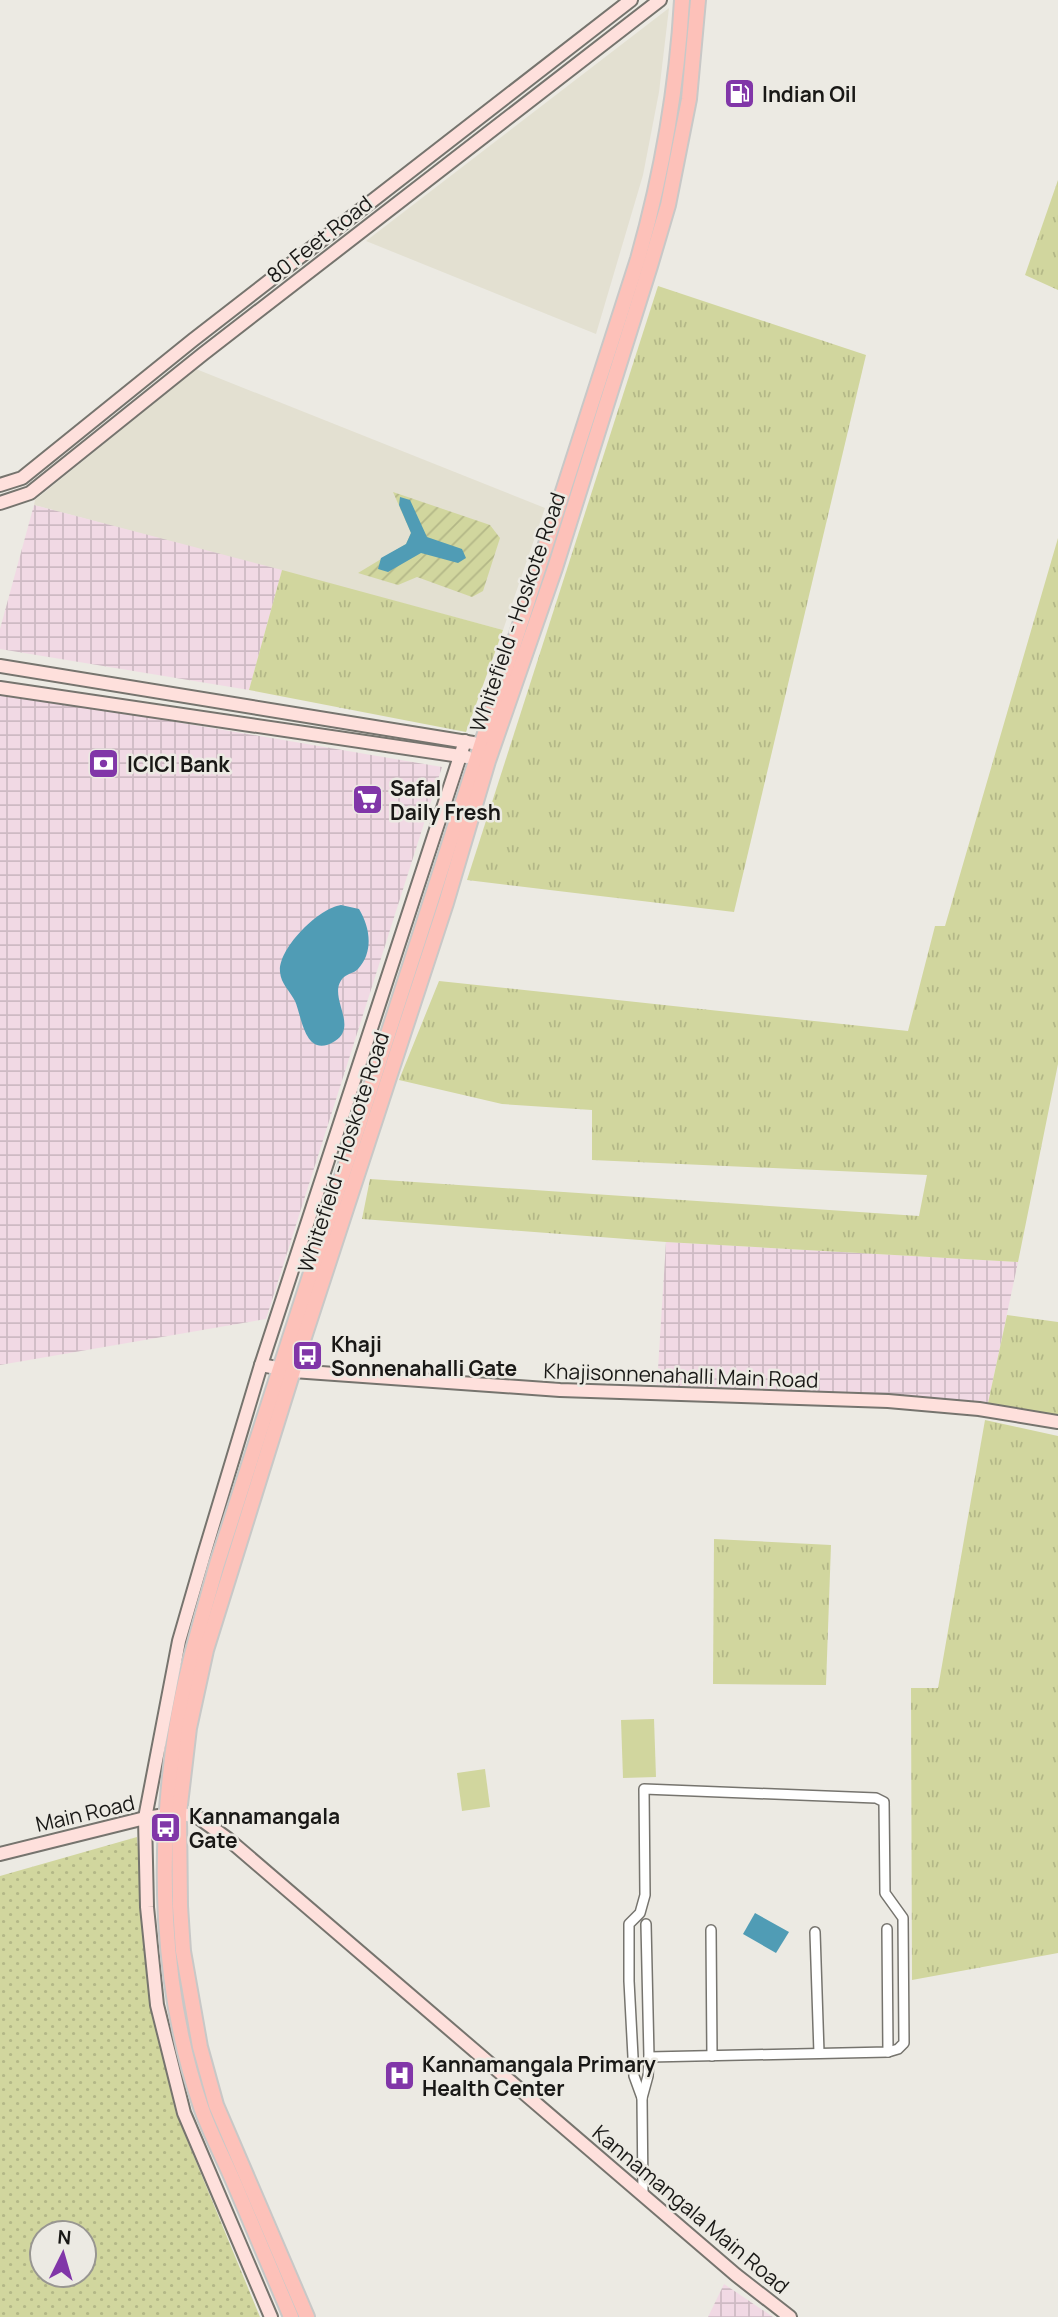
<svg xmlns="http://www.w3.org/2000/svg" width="1058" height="2317" viewBox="0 0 1058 2317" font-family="Manrope,sans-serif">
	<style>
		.built { fill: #e3e0d1 }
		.industrial { fill: url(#industrial-grid) }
		.grass { fill: url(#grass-tufts) }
		.park { fill: url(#park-dots); fill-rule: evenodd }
		.garden { fill: url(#garden-furrows) }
		.pitch { fill: #d1d69e }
		.water { fill: #509cb5 }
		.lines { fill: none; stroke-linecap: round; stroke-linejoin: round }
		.street-casing { stroke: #76746e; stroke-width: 12 }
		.secondary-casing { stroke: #76746e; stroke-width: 16 }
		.primary-casing { stroke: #c8c8c7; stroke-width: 18 }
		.street { stroke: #fff; stroke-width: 9 }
		.secondary { stroke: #fee0dc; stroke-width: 12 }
		.primary { stroke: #fdc1b9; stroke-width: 14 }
		.labels { text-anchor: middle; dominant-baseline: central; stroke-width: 5; stroke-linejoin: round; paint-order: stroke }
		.poi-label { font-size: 21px; font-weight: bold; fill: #191816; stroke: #eceae3; text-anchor: start }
		.street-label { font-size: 21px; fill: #191816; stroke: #eceae3 }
	</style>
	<defs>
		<pattern id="industrial-grid" width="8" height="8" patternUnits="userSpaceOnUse" patternTransform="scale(1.75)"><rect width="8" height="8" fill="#f1d9e4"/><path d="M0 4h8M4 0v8" fill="none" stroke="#cebac3"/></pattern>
		<pattern id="grass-tufts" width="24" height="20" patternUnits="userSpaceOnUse" patternTransform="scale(1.75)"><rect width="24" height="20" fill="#d1d69e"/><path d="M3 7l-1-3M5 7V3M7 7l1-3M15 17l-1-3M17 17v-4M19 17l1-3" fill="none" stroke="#b3b787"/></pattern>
		<pattern id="park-dots" width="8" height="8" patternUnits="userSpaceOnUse" patternTransform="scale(1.75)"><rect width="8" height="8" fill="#d1d69e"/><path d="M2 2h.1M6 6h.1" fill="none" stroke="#b3b787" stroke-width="1.8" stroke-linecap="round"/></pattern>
		<pattern id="garden-furrows" width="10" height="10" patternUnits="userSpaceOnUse" patternTransform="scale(1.75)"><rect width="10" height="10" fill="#d1d69e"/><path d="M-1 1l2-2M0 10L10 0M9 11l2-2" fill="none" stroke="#b3b787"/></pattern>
	</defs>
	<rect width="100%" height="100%" fill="#eceae3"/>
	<!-- built -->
	<g class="built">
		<path d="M669 8 659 92 643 175 596 334 366 241Z"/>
		<path d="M196 369 545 508 503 630 34 505 35 500Z"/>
	</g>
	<!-- industrial -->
	<g class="industrial">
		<path d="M34 505 282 570 249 690 0 649V629Z"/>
		<path d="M0 692 442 767 266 1319 0 1365Z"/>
		<path d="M666 1242 1018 1262 988 1403 657 1385Z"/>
		<path d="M724 2284 773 2317H708Z"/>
	</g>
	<!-- grass -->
	<g class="grass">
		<path d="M1058 180V290L1025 275Z"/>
		<path d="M658 286 866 355 734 912 467 880Z"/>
		<path d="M1058 538V1064L1018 1262 666 1242 362 1219 370 1179 919 1216 927 1175 592 1160V1110L502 1104 399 1080 439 981 908 1031 935 926H945Z"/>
		<path d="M282 570 503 630 466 732 249 690Z"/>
		<path d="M1007 1315 1058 1322V1416L988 1403Z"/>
		<path d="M985 1420 1058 1436V1953L912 1980 911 1688H938Z"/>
		<path d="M714 1539 831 1545 826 1685 713 1684Z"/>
	</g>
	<!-- park -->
	<path class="park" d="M137 1837 152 2012 176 2113 260 2317H0V1876ZM42 2233H84V2275H42Z"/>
	<!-- garden -->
	<path class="garden" d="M393 492 490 525 500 538 483 591 472 597 417 577 398 585 358 573 406 544 411 533Z"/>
	<!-- pitch -->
	<g class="pitch">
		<path d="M654 1719 656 1777 623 1778 621 1720Z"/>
		<path d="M485 1769 490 1807 462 1811 457 1773Z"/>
	</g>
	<!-- water -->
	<g class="water">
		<path d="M400 497 410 500 427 537 462 549 466 558 458 563 421 553 388 572 378 569 381 558 406 544 411 533 399 505Z"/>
		<path d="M341 905 359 909C370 927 374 952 358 969 354 973 349 973 344 977 325 995 360 1025 335 1041 305 1060 302 1017 295 1001 290 991 281 984 280 972 278 948 319 908 341 905Z"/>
		<path d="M755 1913 789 1932 776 1953 743 1934Z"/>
	</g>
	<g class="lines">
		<defs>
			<g id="street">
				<path d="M887 1929 888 2052"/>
				<path d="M711 1930 712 2056"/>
				<path d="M815 1932 819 2053"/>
				<path d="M642 2098 634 2076 629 1981V1924L640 1913 645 1895 644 1789 876 1798 884 1802 885 1893 903 1918 904 2043 898 2049 888 2052 649 2057"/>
				<path d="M643 2194 642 2098 648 2076 649 2057 646 1924"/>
			</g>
			<g id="secondary">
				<path d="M0 485 22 478 193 340 631 0"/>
				<path d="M0 503 30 493 203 354 660 0"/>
				<path d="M0 666 473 743"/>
				<path d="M0 688 467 757"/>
				<path d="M261 1365 293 1371 560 1390 888 1401 979 1409 1058 1422"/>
				<path d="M0 1854 145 1818 179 1813 199 1818 228 1839 736 2275 790 2317"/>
				<path d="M271 2317 184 2113 157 2005 147 1907 145 1818 179 1641 203 1558 261 1365 465 741"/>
			</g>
			<g id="primary">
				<path d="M291 2317C272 2273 254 2229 235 2185 224 2159 210 2133 201 2107 160 1987 157 1853 176 1729 185 1673 202 1618 217 1564L638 259C662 174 677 88 682 0"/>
				<path d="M307 2317 216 2105 200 2047 183 1951 180 1906 179 1813 189 1728 206 1650 293 1371 446 903 488 761 555 568 650 266 668 205 689 99 698 0"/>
			</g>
		</defs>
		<!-- street casing -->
		<use href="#street" class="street-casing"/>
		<!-- secondary casing -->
		<use href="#secondary" class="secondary-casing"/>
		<!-- primary casing -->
		<use href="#primary" class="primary-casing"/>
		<!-- street -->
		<use href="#street" class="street"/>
		<!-- secondary -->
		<use href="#secondary" class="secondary"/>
		<!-- primary -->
		<use href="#primary" class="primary"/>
	</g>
	<!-- icons -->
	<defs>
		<symbol id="fuel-square" viewBox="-11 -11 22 22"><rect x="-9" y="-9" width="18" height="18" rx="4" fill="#8136a8" stroke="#eceae3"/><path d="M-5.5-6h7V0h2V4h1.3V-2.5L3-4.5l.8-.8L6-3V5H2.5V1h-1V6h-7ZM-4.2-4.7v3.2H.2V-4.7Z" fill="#fff"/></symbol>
		<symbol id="bank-square" viewBox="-11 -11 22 22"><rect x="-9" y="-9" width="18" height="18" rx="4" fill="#8136a8" stroke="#eceae3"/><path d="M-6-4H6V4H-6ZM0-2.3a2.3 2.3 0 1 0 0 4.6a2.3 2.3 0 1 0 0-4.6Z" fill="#fff"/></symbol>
		<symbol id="supermarket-square" viewBox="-11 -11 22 22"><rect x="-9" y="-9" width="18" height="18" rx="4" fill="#8136a8" stroke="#eceae3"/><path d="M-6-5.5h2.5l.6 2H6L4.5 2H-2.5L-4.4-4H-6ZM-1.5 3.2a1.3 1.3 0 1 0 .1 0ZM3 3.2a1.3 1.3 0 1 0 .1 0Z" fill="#fff"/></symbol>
		<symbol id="bus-square" viewBox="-11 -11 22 22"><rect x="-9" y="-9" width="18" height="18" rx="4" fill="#8136a8" stroke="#eceae3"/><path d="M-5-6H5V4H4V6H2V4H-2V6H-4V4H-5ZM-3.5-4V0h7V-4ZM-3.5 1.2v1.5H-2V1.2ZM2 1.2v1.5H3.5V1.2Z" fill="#fff"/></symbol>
		<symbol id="hospital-square" viewBox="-11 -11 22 22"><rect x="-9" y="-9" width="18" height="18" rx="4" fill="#8136a8" stroke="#eceae3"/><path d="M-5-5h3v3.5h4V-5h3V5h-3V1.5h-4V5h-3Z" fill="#fff"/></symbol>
	</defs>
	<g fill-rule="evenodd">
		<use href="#fuel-square" x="722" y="76" width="35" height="35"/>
		<use href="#bank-square" x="86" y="746" width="35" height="35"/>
		<use href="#supermarket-square" x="350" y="782" width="35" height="35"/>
		<use href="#bus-square" x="290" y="1338" width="35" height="35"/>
		<use href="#bus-square" x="148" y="1810" width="35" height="35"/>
		<use href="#hospital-square" x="382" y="2058" width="35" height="35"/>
	</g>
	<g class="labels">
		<!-- poi labels -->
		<g class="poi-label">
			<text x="762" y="94">Indian Oil</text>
			<text x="127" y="764">ICICI Bank</text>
			<text x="390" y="788">Safal<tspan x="390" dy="24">Daily Fresh</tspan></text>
			<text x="331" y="1344">Khaji<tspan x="331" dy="24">Sonnenahalli Gate</tspan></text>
			<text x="189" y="1816">Kannamangala<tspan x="189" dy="24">Gate</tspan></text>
			<text x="422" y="2064">Kannamangala Primary<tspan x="422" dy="24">Health Center</tspan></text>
		</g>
		<!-- street labels -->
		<g class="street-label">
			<text transform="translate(319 239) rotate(-38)">80 Feet Road</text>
			<text transform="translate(517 612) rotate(-71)">Whitefield - Hoskote Road</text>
			<text transform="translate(343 1152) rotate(-72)">Whitefield - Hoskote Road</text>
			<text transform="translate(681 1375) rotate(2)">Khajisonnenahalli Main Road</text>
			<text transform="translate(85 1813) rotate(-13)">Main Road</text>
			<text transform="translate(691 2209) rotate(40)">Kannamangala Main Road</text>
		</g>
	</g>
	<!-- north arrow -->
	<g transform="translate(63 2254) rotate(5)"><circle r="33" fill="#eceae3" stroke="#989691" stroke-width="2"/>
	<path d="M0-5L12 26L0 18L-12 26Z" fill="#8136a8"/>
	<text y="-10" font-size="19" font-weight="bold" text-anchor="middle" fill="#191816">N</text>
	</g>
</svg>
